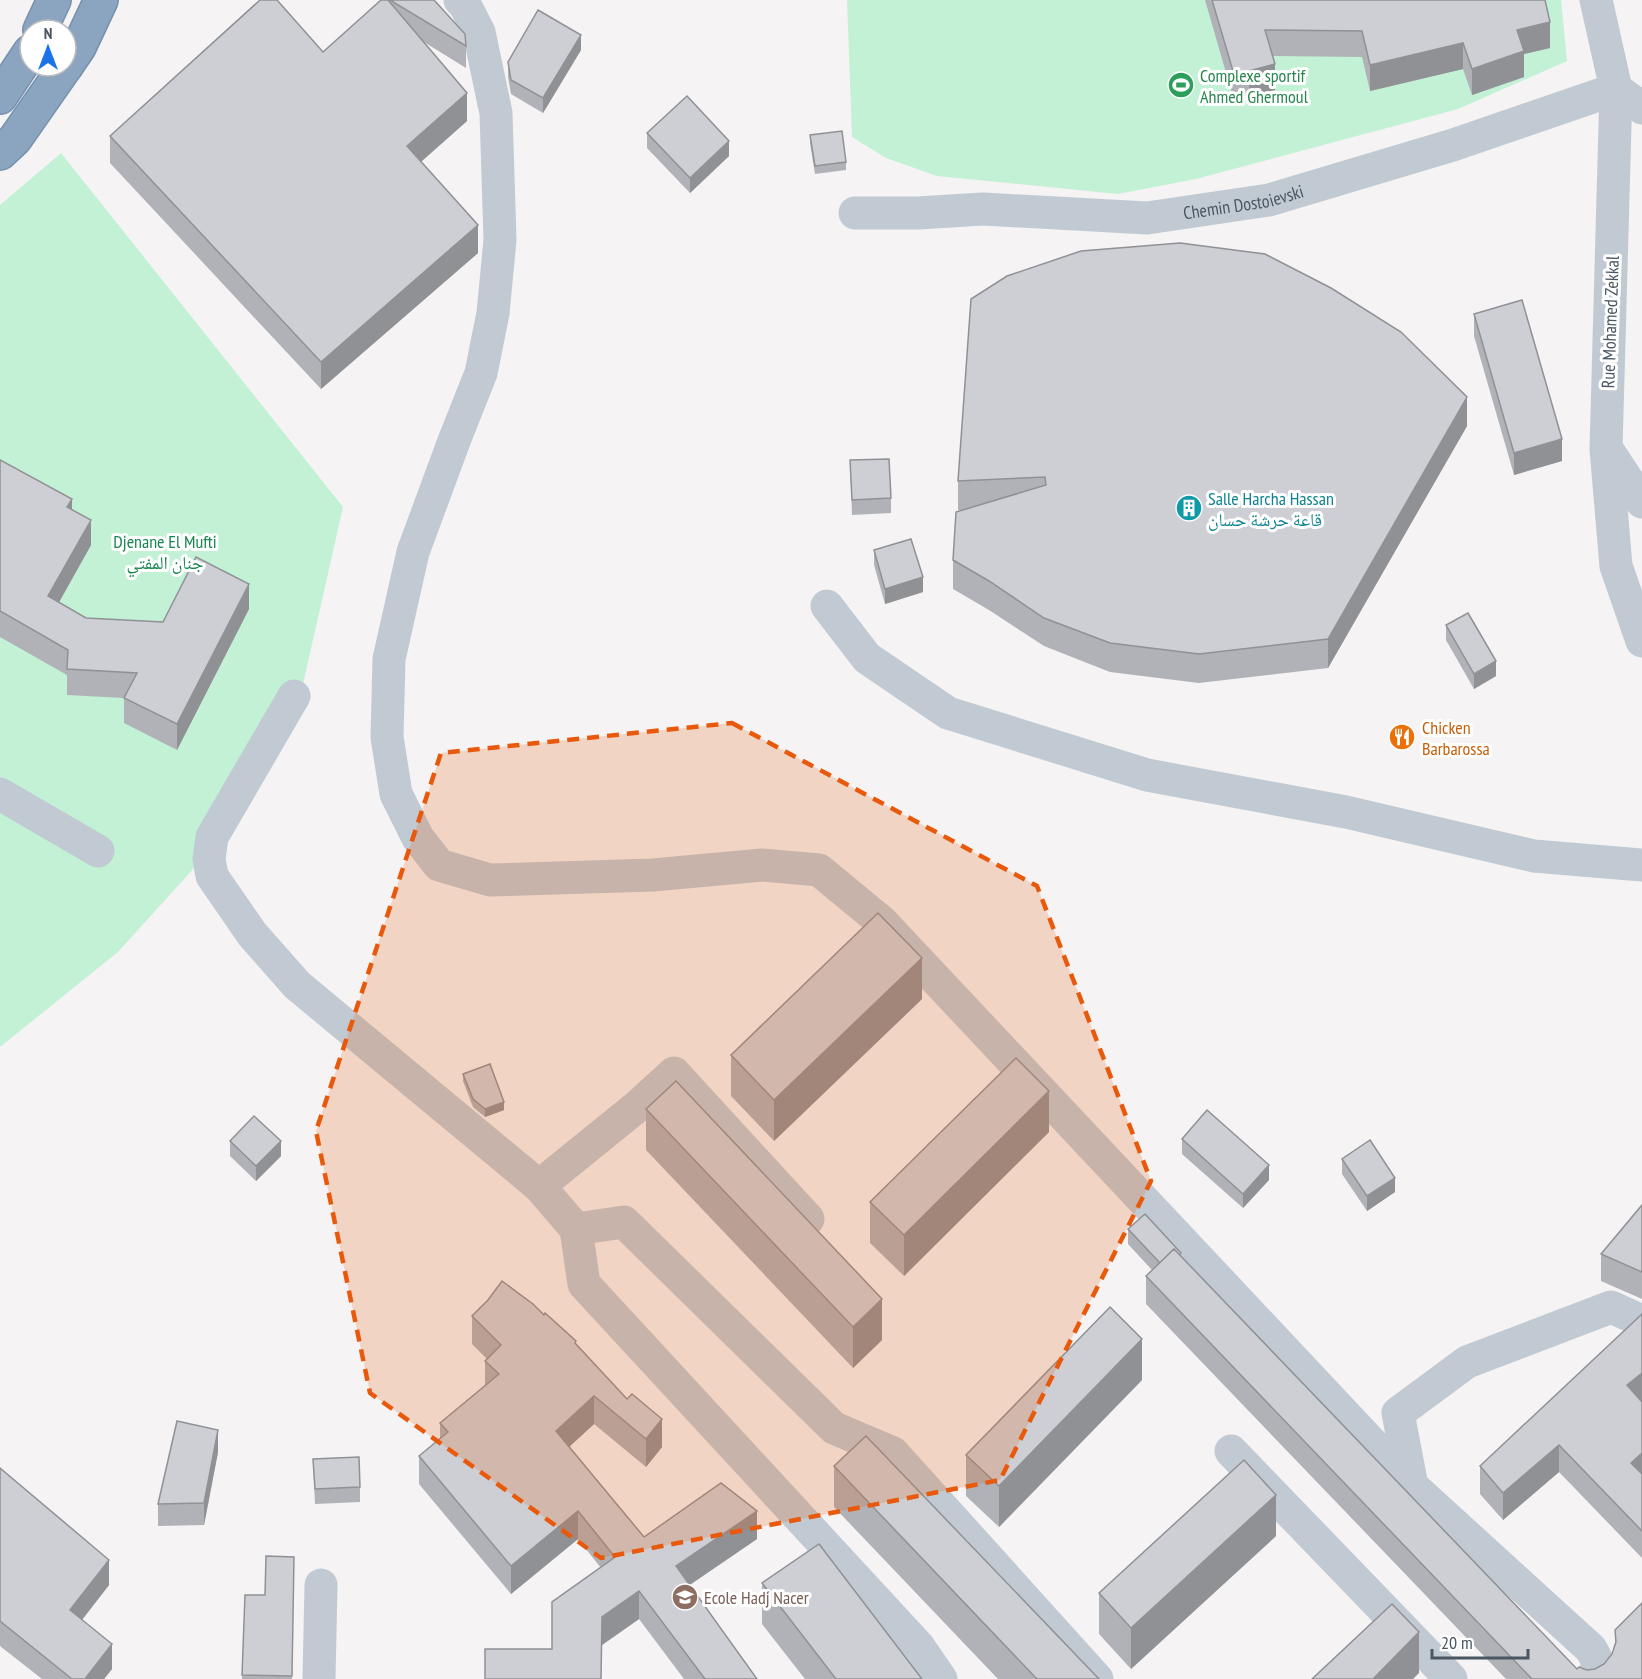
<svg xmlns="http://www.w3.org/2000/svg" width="1642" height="1679" viewBox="0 0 1642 1679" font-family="'PT Sans Narrow','Noto Naskh Arabic',sans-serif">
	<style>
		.green { fill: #c3f1d5 }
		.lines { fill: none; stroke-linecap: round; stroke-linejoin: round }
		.highway-casing { stroke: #7690ad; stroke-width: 36 }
		.minor { stroke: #c1cad2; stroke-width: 33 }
		.highway { stroke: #8ba5c1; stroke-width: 33 }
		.wall { fill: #b0b2b7 }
		.shaded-wall { fill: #909195 }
		.building { fill: #cdcfd5; stroke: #909195; stroke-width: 1.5 }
		.marked { fill: #e8590c; fill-opacity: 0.2; stroke: #e8590c; stroke-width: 4.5; stroke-dasharray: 12 8; stroke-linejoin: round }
		.labels { text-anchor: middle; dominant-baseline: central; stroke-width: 6; stroke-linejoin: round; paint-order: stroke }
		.leisure-label { font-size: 18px; fill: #27864d; stroke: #fff; text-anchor: start }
		.street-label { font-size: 18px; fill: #4a5661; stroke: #fff }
		.culture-label { font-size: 18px; fill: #0d838f; stroke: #fff; text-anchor: start }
		.park-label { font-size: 18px; fill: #17864f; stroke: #fff }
		.food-label { font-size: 18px; fill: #c56008; stroke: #fff; text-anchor: start }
		.education-label { font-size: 18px; fill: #785e54; stroke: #fff; text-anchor: start }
	</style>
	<rect width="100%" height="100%" fill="#f5f3f3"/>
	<!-- green -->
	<g class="green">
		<path d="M847 0H1561L1567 61 1458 109 1196 179 1118 194 937 176 886 158 852 137Z"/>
		<path d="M61 153 343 507 294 724 204 857 118 952 0 1047V205Z"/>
	</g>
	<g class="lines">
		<defs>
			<g id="highway">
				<path d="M40 30 54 0"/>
				<path d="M66 66 79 47 101 0"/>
				<path d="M0 97 30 52"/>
				<path d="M0 153 15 139 66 66"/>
			</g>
		</defs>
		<!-- highway casing -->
		<use href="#highway" class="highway-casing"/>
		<!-- minor -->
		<g class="minor">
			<path d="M460 0 465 5 479 32 496 113 500 240 493 313 481 373 454 441 413 552 389 659 387 737 396 794 418 838 439 865 490 880 653 875 762 865 819 870 882 922 1412 1486"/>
			<path d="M1596 0 1616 89 1606 449 1616 566 1642 641"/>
			<path id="s1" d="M855 213H918L983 209 1147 218 1269 200 1453 145 1616 89 1642 108"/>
			<path d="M1608 451 1642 502"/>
			<path d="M827 606 867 658 948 713 1147 775 1346 812 1534 856 1642 865"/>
			<path d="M294 696 212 837 209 859 212 876 252 934 297 985 539 1186"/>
			<path d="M0 794 98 851"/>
			<path d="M576 1229 539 1186 639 1105 674 1073 808 1219"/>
			<path d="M1231 1451 1451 1679"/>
			<path d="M319 1679 321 1585"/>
			<path d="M941 1679 919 1647 584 1284 576 1229 624 1222 834 1428 893 1453 1097 1679"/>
			<path d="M1590 1679C1602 1667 1598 1662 1591 1649L1412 1486 1398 1413 1467 1362 1611 1307 1642 1321"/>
		</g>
		<!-- highway -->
		<use href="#highway" class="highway"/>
	</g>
	<!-- wall -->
	<g class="wall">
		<path d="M388 0H434L466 46V68L424 42 467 121 421 162 478 253 321 389 110 163V136L323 52Z"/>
		<path d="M1205 0H1545L1550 48 1524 54V77L1472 95 1463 69 1370 91 1362 57 1273 56 1275 90 1249 97H1233Z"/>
		<path d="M581 50 543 113 511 94 508 77V62Z"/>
		<path d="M647 133 729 156 690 193 647 148Z"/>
		<path d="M810 135 846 162V170L815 174 810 143Z"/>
		<path d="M1474 314 1562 461 1514 475 1474 336Z"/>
		<path d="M1467 426 1328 668 1199 683 1110 672 1044 646 989 610 953 589V560L962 510H958V481Z"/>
		<path d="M0 460 72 509 91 545 59 602 86 618 163 622 249 609 177 750 124 723V698L67 695V675L0 637Z"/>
		<path d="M850 460 891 498V513L852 515Z"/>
		<path d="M874 550 923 592 885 604 874 565Z"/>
		<path d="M1446 625 1496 676 1474 689 1446 640Z"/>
		<path d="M922 999 774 1141 731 1096V1055Z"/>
		<path d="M463 1074 504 1110 485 1117 473 1107 463 1081Z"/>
		<path d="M646 1109 882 1340 853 1368 646 1150Z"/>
		<path d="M1049 1132 904 1276 870 1243V1202Z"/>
		<path d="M1182 1139 1269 1180 1243 1208 1182 1154Z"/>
		<path d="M230 1141 281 1156 256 1181 230 1156Z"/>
		<path d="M1342 1159 1395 1192 1367 1211 1342 1174Z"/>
		<path d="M1642 1205V1299L1601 1281V1254Z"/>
		<path d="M1128 1229 1181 1257 1577 1669H1595L1604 1664 1612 1654 1615 1644V1630L1642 1679H1506L1146 1304V1276L1152 1270 1128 1244Z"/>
		<path d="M1642 1314V1558L1559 1472 1503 1520 1480 1494V1466Z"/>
		<path d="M544 1315 576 1344 662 1447 646 1467 594 1424 569 1447 644 1537 757 1539 690 1585 757 1679H684L639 1619 602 1645 552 1649 601 1568 578 1539 511 1594 419 1484V1456L440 1438V1423L485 1386V1361L487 1359 472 1344V1316Z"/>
		<path d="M1142 1380 999 1527 966 1496V1455Z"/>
		<path d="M218 1452 204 1525 158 1526V1504Z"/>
		<path d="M313 1459 360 1487V1502L315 1504Z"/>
		<path d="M834 1466 1099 1679H998L834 1507Z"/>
		<path d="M0 1468 109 1585 82 1620 112 1669 104 1679H42L0 1646Z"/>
		<path d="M1276 1536 1131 1669 1099 1634V1593Z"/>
		<path d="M294 1557 292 1679H242L245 1595H265Z"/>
		<path d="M762 1583 922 1679H805L762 1624Z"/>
	</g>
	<!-- shaded-wall -->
	<g class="shaded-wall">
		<path d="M1550 22V48L1524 54V77L1472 95V69L1517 30Z"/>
		<path d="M581 35V50L543 113V98Z"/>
		<path d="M1463 43V69L1370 91V65Z"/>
		<path d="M1275 64V90L1249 97V71Z"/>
		<path d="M467 93V121L407 174V146Z"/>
		<path d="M729 141V156L690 193V178Z"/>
		<path d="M478 225V253L321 389V362Z"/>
		<path d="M1467 397V426L1328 668V639Z"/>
		<path d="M1562 439V461L1514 475V453Z"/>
		<path d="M72 499V525L67 507Z"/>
		<path d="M91 520V545L48 622V596Z"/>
		<path d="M923 577V592L885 604V589Z"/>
		<path d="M249 584V609L177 750V724Z"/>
		<path d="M1496 661V676L1474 689V674Z"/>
		<path d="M922 958V999L774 1141V1100Z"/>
		<path d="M1049 1091V1132L904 1276V1235Z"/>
		<path d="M504 1102V1110L485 1117V1109Z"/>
		<path d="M281 1141V1156L256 1181V1166Z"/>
		<path d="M1269 1165V1180L1243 1208V1194Z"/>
		<path d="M1395 1178V1192L1367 1211V1196Z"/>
		<path d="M882 1299V1340L853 1368V1327Z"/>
		<path d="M1142 1339V1380L999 1527V1486Z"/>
		<path d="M1642 1373V1400L1627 1413V1385Z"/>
		<path d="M594 1396V1424L556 1459V1431Z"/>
		<path d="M662 1419V1447L646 1467V1439Z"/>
		<path d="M218 1430V1452L204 1525V1503Z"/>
		<path d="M1559 1445V1472L1503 1520V1493Z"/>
		<path d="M1642 1453V1480L1631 1463Z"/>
		<path d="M1276 1495V1536L1131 1669V1628Z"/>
		<path d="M578 1511V1539L511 1594V1566Z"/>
		<path d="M757 1511V1539L676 1594V1566Z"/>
		<path d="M109 1560V1585L70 1635V1610Z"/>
		<path d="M639 1591V1619L602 1645V1617Z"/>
		<path d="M1419 1632V1673L1413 1679H1373Z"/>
		<path d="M112 1644V1669L104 1679H85Z"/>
	</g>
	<!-- building -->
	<g class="building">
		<path d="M260 0H277L323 52 381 0H388L467 93 407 146 478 225 321 362 110 136Z"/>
		<path d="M390 0H434L465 34 466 46Z"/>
		<path d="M1212 0H1545L1550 22 1517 30 1524 51 1472 69 1463 43 1370 65 1362 31 1265 30 1275 64 1249 71H1233Z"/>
		<path d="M538 10 581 35 543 98 511 80 508 62Z"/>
		<path d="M687 96 729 141 690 178 647 133Z"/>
		<path d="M842 131 846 162 815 166 810 135Z"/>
		<path d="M1180 243 1265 254 1331 288 1401 332 1467 397 1328 639 1199 654 1110 643 1044 618 989 581 953 560 956 512 1046 485 1045 477 958 481 971 299 1007 276 1081 251Z"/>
		<path d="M1522 300 1562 439 1514 453 1474 314Z"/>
		<path d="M889 459 891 498 852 500 850 460Z"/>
		<path d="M0 460 72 499 67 507 91 520 48 596 86 618 163 622 196 557 249 584 177 724 124 698 137 673 67 669 68 650 0 611Z"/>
		<path d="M911 539 923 577 885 589 874 550Z"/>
		<path d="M1468 613 1496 661 1474 674 1446 625Z"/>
		<path d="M878 913 922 958 774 1100 731 1055Z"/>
		<path d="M1016 1058 1049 1091 904 1235 870 1202Z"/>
		<path d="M490 1064 504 1102 485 1109 473 1099 463 1074Z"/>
		<path d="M676 1081 882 1299 853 1327 646 1109Z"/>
		<path d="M1207 1110 1269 1165 1243 1194 1182 1139Z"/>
		<path d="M254 1116 281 1141 256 1166 230 1141Z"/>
		<path d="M1370 1140 1395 1178 1367 1196 1342 1159Z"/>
		<path d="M1642 1205V1272L1601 1254Z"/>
		<path d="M1145 1214 1181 1253 1179 1255 1174 1249 1160 1263 1128 1229Z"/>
		<path d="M1174 1249 1577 1669 1579 1667 1587 1670 1595 1669 1604 1664 1612 1654 1616 1642 1615 1630 1642 1603V1679H1532L1146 1276Z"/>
		<path d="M502 1281 533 1304 544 1315 545 1313 576 1341 575 1343 627 1399 632 1394 662 1419 646 1439 594 1396 556 1431 644 1537 721 1483 757 1511 676 1566 757 1679H705L639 1591 602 1617 601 1679H485V1649H552V1602L615 1557 578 1511 511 1566 419 1456 448 1432 440 1423 499 1374 485 1361 501 1345 472 1316 488 1300Z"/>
		<path d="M1110 1307 1142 1339 999 1486 966 1455Z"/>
		<path d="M1642 1314V1373L1627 1385 1642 1402V1453L1631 1463 1642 1474V1531L1559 1445 1503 1493 1480 1466Z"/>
		<path d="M177 1421 218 1430 204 1503 158 1504Z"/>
		<path d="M866 1436 1099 1679H1037L834 1466Z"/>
		<path d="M359 1457 360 1487 315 1489 313 1459Z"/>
		<path d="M1244 1460 1276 1495 1131 1628 1099 1593Z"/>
		<path d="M0 1468 109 1560 70 1610 112 1644 85 1679H72L0 1621Z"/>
		<path d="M819 1544 922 1679H836L762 1583Z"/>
		<path d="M266 1556 294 1557 292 1676 242 1675 245 1595H265Z"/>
		<path d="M1392 1604 1419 1632 1373 1679H1312Z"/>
	</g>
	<!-- marked area -->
	<path class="marked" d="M732 723 1037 886 1151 1181 1000 1480 601 1558 370 1393 316 1131 441 753Z"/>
	<!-- icons -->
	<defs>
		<symbol id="stadium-disc" viewBox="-11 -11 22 22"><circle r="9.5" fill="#2e9e5b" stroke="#fff"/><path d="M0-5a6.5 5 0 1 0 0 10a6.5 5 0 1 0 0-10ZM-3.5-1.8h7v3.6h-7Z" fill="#fff"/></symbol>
		<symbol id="building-disc" viewBox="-11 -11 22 22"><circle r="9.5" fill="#0f9aa8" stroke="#fff"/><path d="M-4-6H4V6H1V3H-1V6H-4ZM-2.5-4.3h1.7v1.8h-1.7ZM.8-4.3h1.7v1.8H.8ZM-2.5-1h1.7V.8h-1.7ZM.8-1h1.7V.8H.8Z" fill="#fff"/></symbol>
		<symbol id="restaurant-disc" viewBox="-11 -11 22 22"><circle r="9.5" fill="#e8710a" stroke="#fff"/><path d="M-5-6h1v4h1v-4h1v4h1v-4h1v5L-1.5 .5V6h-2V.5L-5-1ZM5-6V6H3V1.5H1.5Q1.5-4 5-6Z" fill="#fff"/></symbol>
		<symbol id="school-disc" viewBox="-11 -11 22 22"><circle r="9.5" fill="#8d6e63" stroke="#fff"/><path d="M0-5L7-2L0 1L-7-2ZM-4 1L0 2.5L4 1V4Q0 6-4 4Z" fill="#fff"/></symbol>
	</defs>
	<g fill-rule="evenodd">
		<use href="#stadium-disc" x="1166" y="70" width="30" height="30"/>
		<use href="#building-disc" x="1174" y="493" width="30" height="30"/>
		<use href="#restaurant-disc" x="1387" y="722" width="30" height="30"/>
		<use href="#school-disc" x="670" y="1582" width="30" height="30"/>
	</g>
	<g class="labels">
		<!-- leisure labels -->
		<g class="leisure-label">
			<text x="1200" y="75">Complexe sportif<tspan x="1200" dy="21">Ahmed Ghermoul</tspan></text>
		</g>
		<!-- street labels -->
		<g class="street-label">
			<text stroke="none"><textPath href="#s1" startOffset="390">Chemin Dostoievski</textPath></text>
			<text transform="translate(1610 322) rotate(-88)">Rue Mohamed Zekkal</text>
		</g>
		<!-- culture labels -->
		<g class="culture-label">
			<text x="1208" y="498">Salle Harcha Hassan<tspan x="1208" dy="21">قاعة حرشة حسان</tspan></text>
		</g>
		<!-- park labels -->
		<g class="park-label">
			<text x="165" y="541">Djenane El Mufti<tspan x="165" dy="21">جنان المفتي</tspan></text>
		</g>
		<!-- food labels -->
		<g class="food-label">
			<text x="1422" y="727">Chicken<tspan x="1422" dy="21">Barbarossa</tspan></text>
		</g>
		<!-- education labels -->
		<g class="education-label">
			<text x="704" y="1597">Ecole Hadj Nacer</text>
		</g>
	</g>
	<!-- north arrow -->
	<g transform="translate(48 48)"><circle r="28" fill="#ffffff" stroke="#b7bbc0" stroke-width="1.5"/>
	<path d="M0-4.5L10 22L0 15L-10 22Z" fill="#1a73e8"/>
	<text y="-9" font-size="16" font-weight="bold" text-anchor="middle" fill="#4a5661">N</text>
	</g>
	<!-- scale -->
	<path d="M1432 1649v9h96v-9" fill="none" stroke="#4a5661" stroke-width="3"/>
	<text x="1441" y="1649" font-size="18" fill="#4a5661" stroke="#ffffff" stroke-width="4.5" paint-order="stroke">20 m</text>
</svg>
